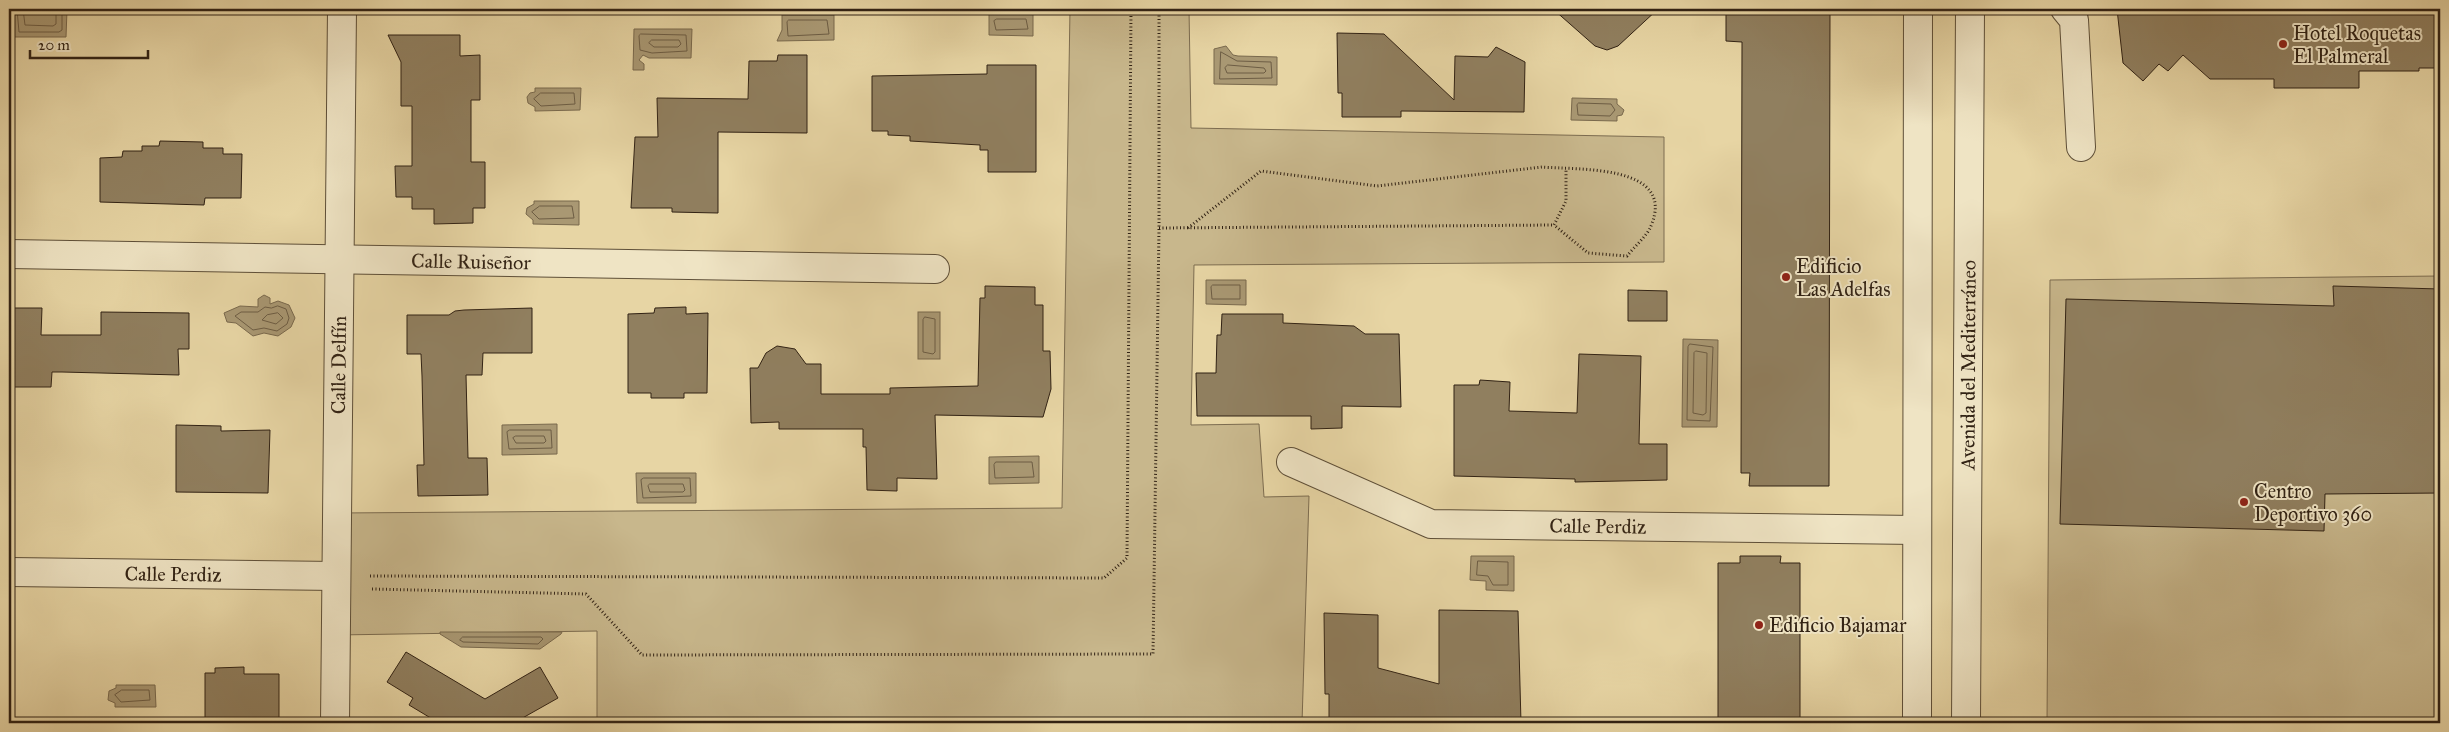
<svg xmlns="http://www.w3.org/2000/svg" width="2449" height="732" viewBox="0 0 2449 732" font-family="'IM FELL Great Primer',serif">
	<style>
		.green { fill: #c8b78c; stroke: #7c6c50 }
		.water { fill: #a99873; stroke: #79694d }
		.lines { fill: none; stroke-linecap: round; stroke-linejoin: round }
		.shore { stroke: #6d5d44; stroke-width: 1 }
		.building { fill: #907f5f; stroke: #312214 }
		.minor-casing { stroke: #5e4f38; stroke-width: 30 }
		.path { stroke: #312214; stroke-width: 3; stroke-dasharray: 1 2.5; stroke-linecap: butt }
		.minor { stroke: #efe4c4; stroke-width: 28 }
		.poi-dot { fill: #8f2418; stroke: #efe4c4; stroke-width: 2 }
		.labels { text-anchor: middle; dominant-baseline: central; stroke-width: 4; stroke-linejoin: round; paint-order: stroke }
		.poi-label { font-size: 20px; fill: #312214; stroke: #efe4c4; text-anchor: start }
		.street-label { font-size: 20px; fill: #312214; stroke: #efe4c4 }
	</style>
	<rect width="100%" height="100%" fill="#e7d5a4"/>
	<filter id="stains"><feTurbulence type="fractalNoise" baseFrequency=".004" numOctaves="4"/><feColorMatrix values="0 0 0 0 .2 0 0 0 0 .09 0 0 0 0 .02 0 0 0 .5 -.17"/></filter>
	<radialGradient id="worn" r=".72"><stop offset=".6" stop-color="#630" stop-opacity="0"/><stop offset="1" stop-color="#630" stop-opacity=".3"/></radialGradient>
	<!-- green -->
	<g class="green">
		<path d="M232 9H717L342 12Z"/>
		<path d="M1070 9H1189L1191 128 1664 137V262L1194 265 1191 425 1259 424 1264 497 1309 496 1302 723H597V631L336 635 337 513 1062 508Z"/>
		<path d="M2440 276V723H2047L2050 280Z"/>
	</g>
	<!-- water -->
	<g class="water">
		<path d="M12 9 67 10 66 37H12Z"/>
		<path d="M989 14H1033V36L989 35Z"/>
		<path d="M782 15H834V40L777 41 782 30Z"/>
		<path d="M634 29H692L691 58H649L643 55 639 60 644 64V70H633Z"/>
		<path d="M1226 46 1233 55 1238 56 1277 57V85L1214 84V49Z"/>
		<path d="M535 88H581L580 110 535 111V107L528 103 527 97 530 93 535 92Z"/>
		<path d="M1572 98 1617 99V104L1624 110 1622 115 1617 116V121L1571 120Z"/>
		<path d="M534 201H579V225L533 224V220L526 214 527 208 534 204Z"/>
		<path d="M1206 280H1246V305L1206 304Z"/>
		<path d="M264 295 270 298V304L278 301 289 305 295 318 291 327 278 336 264 333 253 336 236 323 227 322 224 313 240 306 258 307V299Z"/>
		<rect x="918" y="312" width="22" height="47"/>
		<path d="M1683 339 1718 340 1717 427H1682Z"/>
		<path d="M557 424V454L502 455V425Z"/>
		<path d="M1039 456V483L989 484V457Z"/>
		<path d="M636 473H696V503H637Z"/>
		<path d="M1471 556H1514V591L1486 590V581L1470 580Z"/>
		<path d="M440 632H562L561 634 540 649 461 647 440 634Z"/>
		<path d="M116 685H155L156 707H115V703L108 700 109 691 116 688Z"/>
	</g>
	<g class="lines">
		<!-- shore -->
		<g class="shore">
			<path d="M17 9 19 32H59L62 30V9"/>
			<path d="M23 9 25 25 53 26 56 24V9"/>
			<path d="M997 19H1026L1028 29 996 30 994 21Z"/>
			<path d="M789 20H827L829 34 788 36 787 22Z"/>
			<path d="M641 34 686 35 687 51 652 53 640 50 639 36Z"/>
			<path d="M652 40H679L681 44 678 47H654L649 43Z"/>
			<path d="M1221 52 1237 61 1271 62 1272 78 1220 79Z"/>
			<path d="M1228 65 1264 68 1266 71 1264 73H1227L1225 68Z"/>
			<path d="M541 93H574L575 104 541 106 534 99Z"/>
			<path d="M1579 103 1611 104 1615 110 1610 116 1578 115 1577 105Z"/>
			<path d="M540 206H572L574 218 539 219 532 212Z"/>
			<path d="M1213 285H1240V299H1212L1211 287Z"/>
			<path d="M278 306 286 309 289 318 287 324 277 331 264 328 253 330 235 316 241 312H258L265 307 271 308Z"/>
			<path d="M278 313 283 318 276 324 262 320 267 315Z"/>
			<path d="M925 317 935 319V352L933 354 923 352V320Z"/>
			<path d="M1690 344 1713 347 1710 421 1687 420 1688 347Z"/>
			<path d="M1696 351 1707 353 1706 413 1703 415 1693 413 1694 353Z"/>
			<path d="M510 430H551L552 448 509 449 507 432Z"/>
			<path d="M516 436H544L546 441 544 443H516L513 438Z"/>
			<path d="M996 462H1032L1034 477 995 478 994 465Z"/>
			<path d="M644 478H690L691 496 643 498 641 480Z"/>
			<path d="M650 484H683L685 490 683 492H650L648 486Z"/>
			<path d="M1478 561 1508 562V585H1493L1488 576 1477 575Z"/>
			<path d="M463 637H541L543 639 538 644 463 642 460 640Z"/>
			<path d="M122 690H149L150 700 121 702 115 695Z"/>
		</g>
	</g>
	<!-- building -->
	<g class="building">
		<path d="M1553 9H1658L1618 46 1607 50 1595 46Z"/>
		<path d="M1726 9H1830L1829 486H1749L1750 473H1741L1742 42 1726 41Z"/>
		<path d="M2117 9H2439L2440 68H2419V71H2359V88H2274V79H2210L2183 55 2168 71 2159 64 2143 81 2123 63Z"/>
		<path d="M1337 33 1384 34 1454 100 1455 56 1488 57 1496 47 1525 62 1524 112 1401 111V117H1342V93H1338Z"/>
		<path d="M388 35H460V56L480 55V100H471V162H485V208H473V223L434 224V209H412V197H396L395 166H412V106H401V62Z"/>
		<path d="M778 55H807V133L718 132V213L672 212V208H631L635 137H658L657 98 748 99 749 61H777Z"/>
		<path d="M987 65H1036V172H988V150H980V145L910 141V136L888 135V131H872V76L987 74Z"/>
		<path d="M160 141 203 142V148H223V154H242L241 198H205L204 205 100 202V158L122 157 123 151H142V146H159Z"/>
		<path d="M985 286 1035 287V305H1043V351H1050L1051 389 1043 417 935 415 937 479 897 478V491L867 490 866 447H863V429H779V422L751 423 750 368H758L766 353 777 346 795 349 806 364H821V394H890V388L978 386 980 298H985Z"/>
		<path d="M2333 286 2440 289V493L2325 494 2324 531 2060 524 2066 299 2334 306Z"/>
		<path d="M1628 290 1667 291V321H1628Z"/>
		<path d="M686 307V314L708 313 707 393H684V398H651V393H628V314L654 313 655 308Z"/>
		<path d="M9 308H42L41 335H101V312L189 313V349H178L179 375 62 372H52L51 387H9Z"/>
		<path d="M532 308V353H483L482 375H466L468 458H487L488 495 418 496 417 465H424L422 376 421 354H407V315H449L455 311 464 310Z"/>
		<path d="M1222 314H1283V323L1354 326 1365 334H1399L1401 407 1342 406V428L1311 429V416H1197L1196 373H1216L1217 335H1221Z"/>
		<path d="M1579 354 1641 356 1639 444H1667V480L1575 482V479L1454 476V385H1479L1480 380 1510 382 1509 411 1577 413Z"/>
		<path d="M176 425 221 426V431L270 430 268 493 176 492Z"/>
		<path d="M1740 556H1781L1780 563H1800V723H1718V563H1740Z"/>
		<path d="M1439 610 1518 611 1521 723H1329V694H1325L1324 613 1378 615V668L1439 684Z"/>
		<path d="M406 652 485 699 540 667 558 698 519 720 524 723H439L409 705 413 698 387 682Z"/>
		<path d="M244 667V674H279V720L205 721V673H215V668Z"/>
	</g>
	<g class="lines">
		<defs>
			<g id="minor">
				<path d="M2065 9 2074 20 2081 147"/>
				<path id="s1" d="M9 254 935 269"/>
				<path id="s2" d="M1291 462 1431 524 1917 530"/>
				<path id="s3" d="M9 572 336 576"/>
				<path id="s4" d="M335 723 342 9"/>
				<path d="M1917 723 1918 9"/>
				<path id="s5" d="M1966 723 1970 9"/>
			</g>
		</defs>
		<!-- minor casing -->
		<use href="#minor" class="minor-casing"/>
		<!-- path -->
		<g class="path">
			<path d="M1159 228 1554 225"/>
			<path d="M1188 228 1261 171 1377 186 1542 167C1578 170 1677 164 1651 226 1647 236 1634 247 1627 256L1588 253 1554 225 1566 201V169"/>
			<path d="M370 576 1104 578 1127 558 1131 9"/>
			<path d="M372 589 586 594 642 655 1153 654 1159 228V9"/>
		</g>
		<!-- minor -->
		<use href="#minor" class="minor"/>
	</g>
	<!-- markers -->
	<g class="poi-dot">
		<circle cx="2283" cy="44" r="5"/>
		<circle cx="1786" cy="277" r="5"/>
		<circle cx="2244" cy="502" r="5"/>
		<circle cx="1759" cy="625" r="5"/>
	</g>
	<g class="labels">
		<!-- poi labels -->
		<g class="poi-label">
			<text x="2293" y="33">Hotel Roquetas<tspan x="2293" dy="23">El Palmeral</tspan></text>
			<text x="1796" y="266">Edificio<tspan x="1796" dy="23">Las Adelfas</tspan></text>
			<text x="2254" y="491">Centro<tspan x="2254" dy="23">Deportivo 360</tspan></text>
			<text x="1769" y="625">Edificio Bajamar</text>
		</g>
		<!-- street labels -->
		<g class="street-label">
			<text stroke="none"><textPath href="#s1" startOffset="462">Calle Ruiseñor</textPath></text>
			<text stroke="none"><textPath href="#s4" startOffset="358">Calle Delfín</textPath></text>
			<text stroke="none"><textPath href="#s5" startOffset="358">Avenida del Mediterráneo</textPath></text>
			<text stroke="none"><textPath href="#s2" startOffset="320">Calle Perdiz</textPath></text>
			<text stroke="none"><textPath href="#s3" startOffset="164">Calle Perdiz</textPath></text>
		</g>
	</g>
	<!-- margin -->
	<rect width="2449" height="732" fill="none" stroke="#e7d5a4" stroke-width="30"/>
	<rect x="10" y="10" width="2429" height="712" fill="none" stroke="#312214" stroke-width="2.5"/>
	<rect x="15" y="15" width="2419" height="702" fill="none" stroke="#312214"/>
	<!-- scale -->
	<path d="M30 50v8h118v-8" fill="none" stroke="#312214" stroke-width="2.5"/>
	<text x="38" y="50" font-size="15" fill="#312214" stroke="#efe4c4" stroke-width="4" paint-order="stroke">20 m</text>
	<rect width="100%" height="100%" filter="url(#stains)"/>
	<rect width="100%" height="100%" fill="url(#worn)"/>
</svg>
